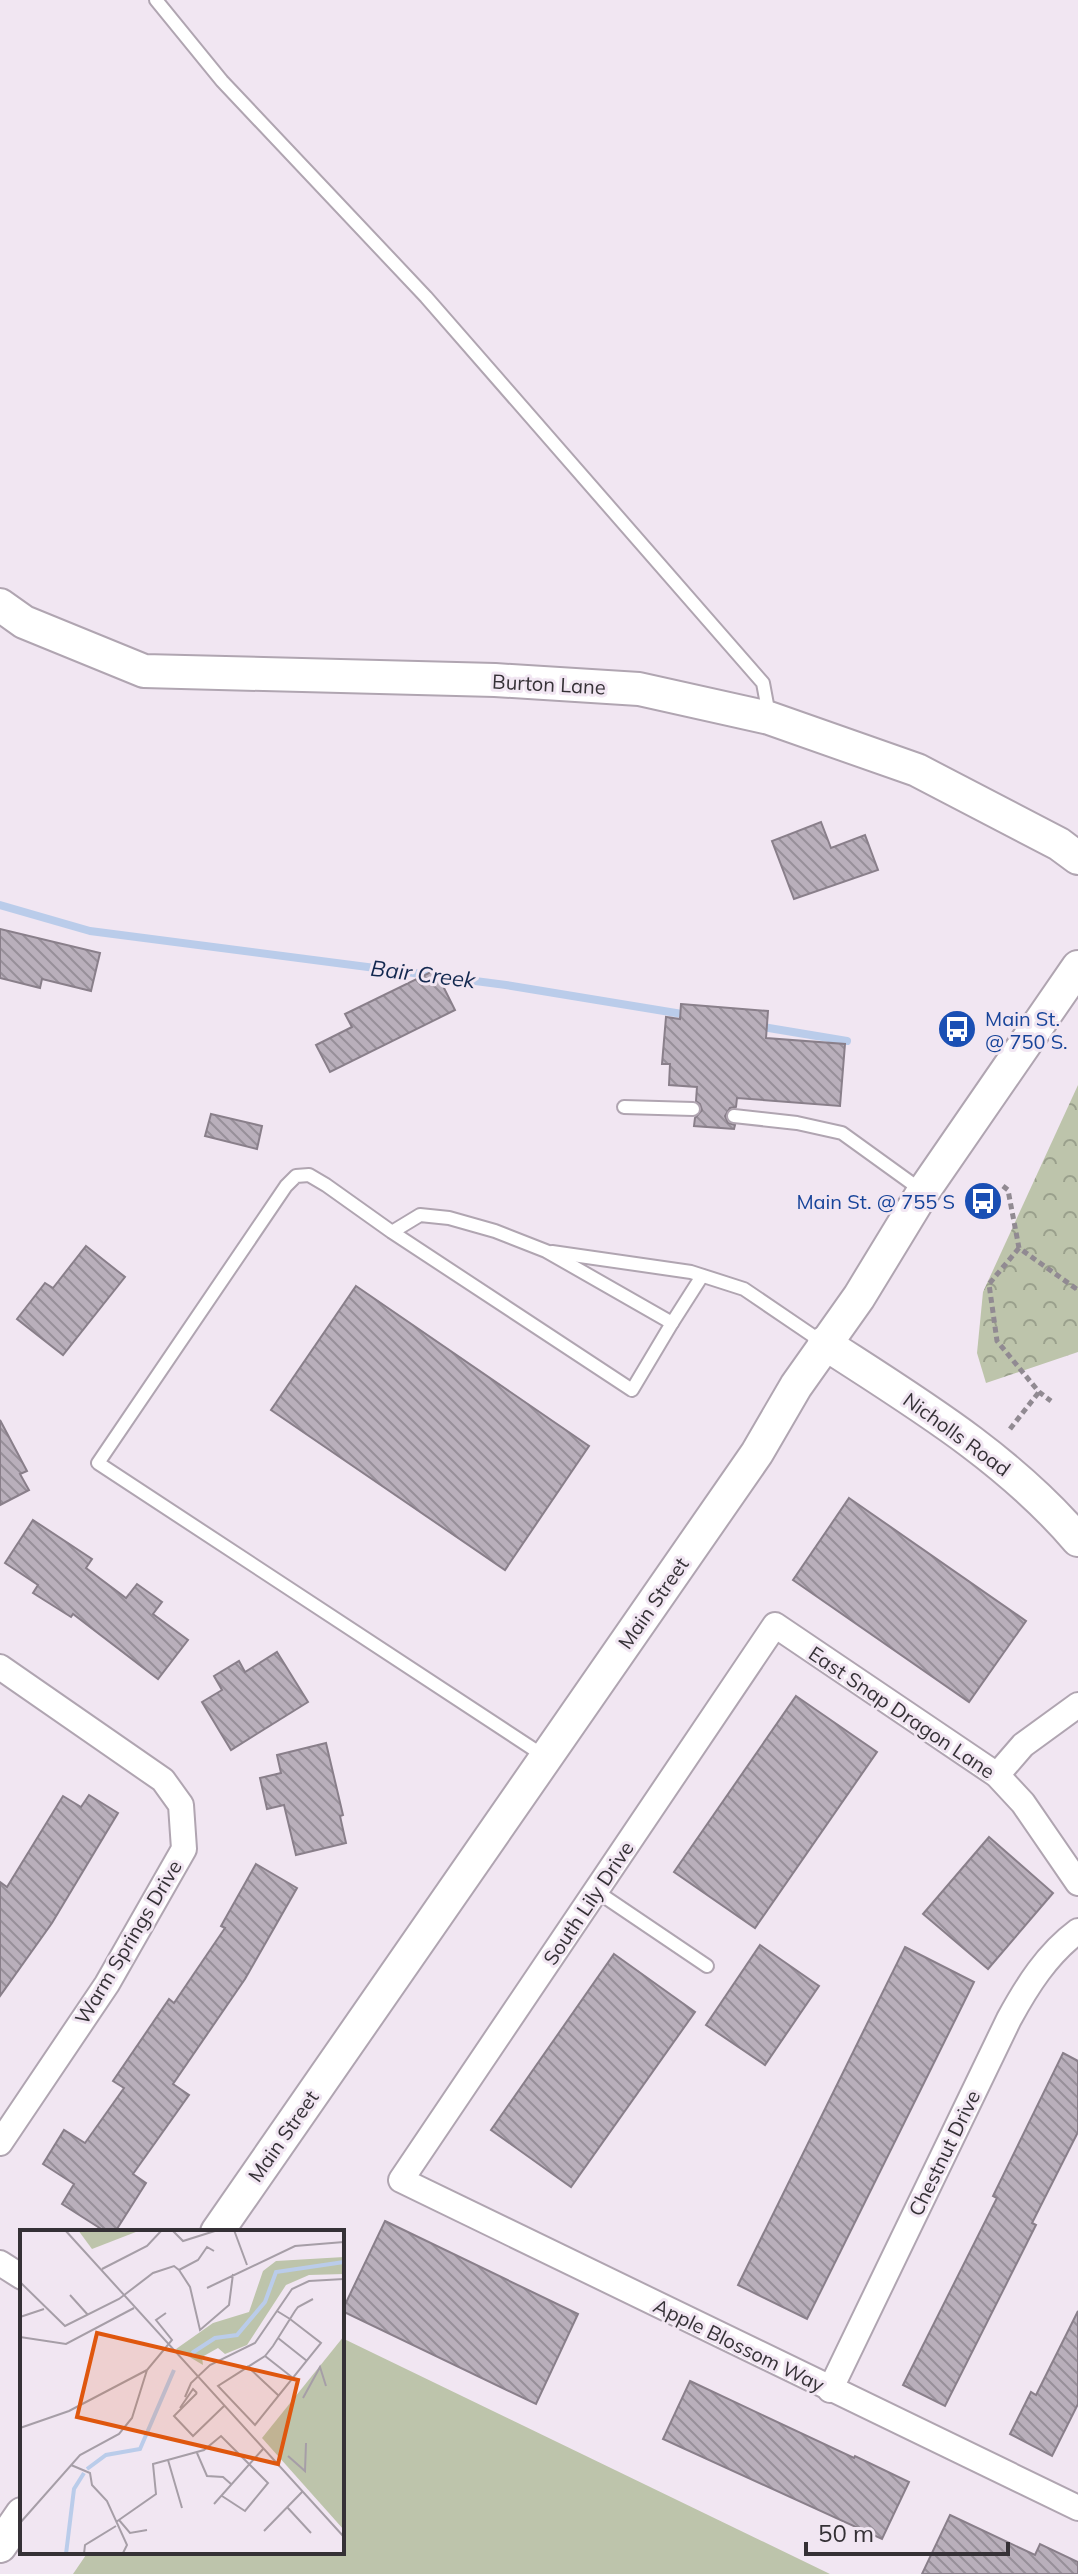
<svg xmlns="http://www.w3.org/2000/svg" width="1078" height="2574" viewBox="0 0 1078 2574" font-family="Mulish,sans-serif">
	<style>
		.grass { fill: #bdc4ab }
		.forest { fill: url(#forest-crowns) }
		.lines { fill: none; stroke-linecap: round; stroke-linejoin: round }
		.stream { stroke: #baccea; stroke-width: 8 }
		.building { fill: url(#building-back-hatch); stroke: #897f8a; stroke-width: 2 }
		.lane-casing { stroke: #b0a5b1; stroke-width: 16 }
		.street-casing { stroke: #b0a5b1; stroke-width: 28 }
		.secondary-casing { stroke: #b0a5b1; stroke-width: 36 }
		.path { stroke: #918a92; stroke-width: 5; stroke-dasharray: 6 4; stroke-linecap: butt }
		.lane { stroke: #fff; stroke-width: 12 }
		.street { stroke: #fff; stroke-width: 24 }
		.secondary { stroke: #fff; stroke-width: 32 }
		.labels { text-anchor: middle; dominant-baseline: central; stroke-width: 6; stroke-linejoin: round; paint-order: stroke }
		.street-label { font-size: 20px; fill: #353136; stroke: #f1e6f2 }
		.transit-label { font-size: 20px; fill: #164399; stroke: #f1e6f2; text-anchor: start }
		.water-label { font-size: 22px; font-style: italic; fill: #132950; stroke: #f1e6f2 }
		.inset-river { fill: none; stroke: #baccea; stroke-width: 4 }
		.inset-road { fill: none; stroke: #a69ea7; stroke-width: 2 }
		.view { fill: #df570e; fill-opacity: 0.15; stroke: #df570e; stroke-width: 4 }
		.inset-edge { fill: none; stroke: #353136; stroke-width: 4 }
	</style>
	<defs>
		<pattern id="forest-crowns" width="20" height="18" patternUnits="userSpaceOnUse" patternTransform="scale(2)"><rect width="20" height="18" fill="#bdc4ab"/><path d="M2 6a3 3 0 1 1 6 0M12 15a3 3 0 1 1 6 0" fill="none" stroke="#9aa08c"/></pattern>
		<pattern id="building-back-hatch" width="6" height="6" patternUnits="userSpaceOnUse" patternTransform="scale(2)"><rect width="6" height="6" fill="#b9afbb"/><path d="M-1 5l2 2M0 0l6 6M5-1l2 2" fill="none" stroke="#978f99"/></pattern>
	</defs>
	<rect width="100%" height="100%" fill="#f1e6f2"/>
	<!-- grass -->
	<path class="grass" d="M342 2338 830 2574H73L88 2552H342Z"/>
	<!-- forest -->
	<path class="forest" d="M1078 1085V1352L986 1383 977 1353 983 1292Z"/>
	<g class="lines">
		<!-- stream -->
		<g class="stream">
			<path d="M0 905 90 931 506 985 688 1015"/>
			<path d="M757 1026 847 1041"/>
		</g>
	</g>
	<!-- building -->
	<g class="building">
		<path d="M821 822 831 848 865 835 878 870 794 899 772 841Z"/>
		<path d="M0 929 100 953 91 991 42 979 40 988 0 978Z"/>
		<path d="M435 970 455 1010 330 1072 316 1045 352 1027 345 1014Z"/>
		<path d="M681 1004 768 1011 766 1038 845 1044 840 1106 737 1098 736 1107 730 1108 725 1116 728 1123 735 1125 734 1129 694 1126 695 1118 702 1110 700 1104 696 1101 697 1087 669 1085 670 1064H662L666 1017 680 1019Z"/>
		<path d="M211 1114 262 1126 257 1149 205 1136Z"/>
		<path d="M86 1246 125 1277 63 1355 17 1319 45 1283 53 1288Z"/>
		<path d="M356 1286 589 1446 505 1570 271 1410Z"/>
		<path d="M0 1420 27 1471 20 1474 29 1490 0 1505Z"/>
		<path d="M849 1498 1026 1621 969 1702 793 1580Z"/>
		<path d="M33 1520 92 1559 86 1568 126 1598 137 1584 162 1602 153 1614 188 1640 158 1679 73 1614 71 1617 33 1593 38 1585 5 1563Z"/>
		<path d="M277 1652 308 1702 231 1750 202 1702 222 1690 214 1676 239 1661 245 1672Z"/>
		<path d="M796 1696 877 1752 755 1928 674 1872Z"/>
		<path d="M326 1743 343 1815 340 1816 346 1843 296 1855 284 1805 267 1809 260 1778 281 1773 277 1755Z"/>
		<path d="M89 1795 118 1813 52 1923 0 1996V1882L7 1887 63 1796 81 1807Z"/>
		<path d="M989 1837 1053 1893 988 1969 923 1914Z"/>
		<path d="M256 1864 297 1888 245 1979 173 2084 189 2095 133 2174 146 2183 115 2232H106L62 2204 74 2184 43 2164 64 2130 85 2143 124 2088 113 2081 169 1999 174 2003 225 1928 221 1926Z"/>
		<path d="M760 1945 819 1986 765 2065 706 2025Z"/>
		<path d="M905 1947 974 1982 807 2319 738 2285Z"/>
		<path d="M614 1954 695 2012 571 2187 491 2130Z"/>
		<path d="M1063 2053 1078 2061V2132L1032 2223 1036 2225 945 2406 903 2385 997 2198 993 2196Z"/>
		<path d="M385 2221 578 2314 536 2404 342 2311Z"/>
		<path d="M1078 2311V2404L1052 2456 1010 2434 1031 2392 1036 2395Z"/>
		<path d="M690 2381 854 2458 855 2456 909 2482 882 2539 663 2439Z"/>
		<path d="M950 2515 1035 2555 1040 2544 1078 2562V2574H922Z"/>
	</g>
	<g class="lines">
		<defs>
			<g id="lane">
				<path d="M156 0 222 81 426 297 763 683 769 715"/>
				<path d="M624 1107 693 1109"/>
				<path d="M734 1116 797 1123 842 1133 921 1190"/>
				<path d="M392 1232 420 1215 449 1218 495 1231 546 1251 672 1323 632 1390 392 1232 326 1185 309 1175 296 1176 286 1186 98 1463 544 1756"/>
				<path d="M552 1252 691 1272 744 1289 822 1342"/>
				<path d="M672 1323 702 1276"/>
				<path d="M596 1891 707 1966"/>
			</g>
			<g id="street">
				<path d="M0 1667 163 1780 181 1805 184 1849 107 1984 0 2143"/>
				<path d="M997 1775 1023 1745 1078 1705"/>
				<path d="M1078 1883 1023 1803 997 1775 775 1625 401 2180 1078 2508"/>
				<path d="M0 2263 22 2277"/>
				<path d="M830 2390 1009 2019C1027 1986 1047 1954 1078 1931"/>
			</g>
			<g id="secondary">
				<path d="M0 605 24 622 144 671 495 680 639 689 769 718 917 770 1059 844 1078 858"/>
				<path d="M824 1343C915 1402 1007 1457 1078 1540"/>
				<path d="M217 2232 757 1453 796 1386 859 1297 923 1192 1078 967"/>
				<path d="M0 2546 22 2514"/>
			</g>
		</defs>
		<!-- lane casing -->
		<use href="#lane" class="lane-casing"/>
		<!-- street casing -->
		<use href="#street" class="street-casing"/>
		<!-- secondary casing -->
		<use href="#secondary" class="secondary-casing"/>
		<!-- path -->
		<g class="path">
			<path d="M1003 1186 1008 1190 1019 1248 1078 1290"/>
			<path d="M1019 1248 989 1284 997 1341 1039 1392 1051 1401"/>
			<path d="M1010 1429 1039 1392"/>
		</g>
		<!-- lane -->
		<use href="#lane" class="lane"/>
		<!-- street -->
		<use href="#street" class="street"/>
		<!-- secondary -->
		<use href="#secondary" class="secondary"/>
	</g>
	<!-- icons -->
	<defs>
		<symbol id="bus-disc" viewBox="-11 -11 22 22"><circle r="9.5" fill="#1a4fb4" stroke="#f1e6f2"/><path d="M-5-6H5V4H4V6H2V4H-2V6H-4V4H-5ZM-3.5-4V0h7V-4ZM-3.5 1.2v1.5H-2V1.2ZM2 1.2v1.5H3.5V1.2Z" fill="#fff"/></symbol>
	</defs>
	<g fill-rule="evenodd">
		<use href="#bus-disc" x="935" y="1007" width="44" height="44"/>
		<use href="#bus-disc" x="961" y="1179" width="44" height="44"/>
	</g>
	<g class="labels">
		<!-- street labels -->
		<g class="street-label">
			<text transform="translate(549 684) rotate(3)">Burton Lane</text>
			<text transform="translate(957 1434) rotate(36)">Nicholls Road</text>
			<text transform="translate(653 1603) rotate(-55)">Main Street</text>
			<text transform="translate(902 1712) rotate(34)">East Snap Dragon Lane</text>
			<text transform="translate(588 1903) rotate(-56)">South Lily Drive</text>
			<text transform="translate(128 1942) rotate(-59)">Warm Springs Drive</text>
			<text transform="translate(283 2136) rotate(-55)">Main Street</text>
			<text transform="translate(944 2153) rotate(-64)">Chestnut Drive</text>
			<text transform="translate(739 2345) rotate(26)">Apple Blossom Way</text>
		</g>
		<!-- transit labels -->
		<g class="transit-label">
			<text x="985" y="1018">Main St.<tspan x="985" dy="23">@ 750 S.</tspan></text>
			<text x="955" y="1201" text-anchor="end">Main St. @ 755 S</text>
		</g>
		<!-- water labels -->
		<g class="water-label">
			<text transform="translate(423 974) rotate(7)">Bair Creek</text>
		</g>
	</g>
	<!-- overview -->
	<g transform="translate(20 2230)">
		<rect width="324" height="324" fill="#f1e6f2"/>
		<path d="M324 106V300L242 208Z" fill="#bdc4ab"/>
		<path d="M324 27V44L289 45 266 55 227 115 205 124 198 118 182 127 183 135 156 119 193 93 229 82 243 41 256 31Z" fill="#bdc4ab"/>
		<path d="M58 0H121L72 19Z" fill="#bdc4ab"/>
		<path class="inset-river" d="M172 123 195 108 217 105 245 72 256 42 324 32M67 239 86 225 120 219 154 140M46 324 54 259 64 243"/>
		<path class="inset-road" d="M45 0 324 307M152 0 163 11 198 0M214 0 227 35M82 39 127 16 142 0M159 40 170 57 180 100 209 75 213 44M159 40 178 30 187 17 194 21M0 52 45 96 99 69 133 43 154 36 159 40M187 58 275 16 324 12M50 65 68 85M257 81 270 89 301 113 235 195 198 156 245 126 253 116 270 89 275 81 278 77 293 69M0 87 24 79M0 107 46 114 114 78M258 108 287 131M245 126 273 148M227 136 259 166M177 163 154 186 173 206 204 176M165 167 171 153 190 135 235 113 272 59 289 51 324 49M283 168 300 137 306 156M160 178 173 159 177 163M0 198 49 181 127 140M177 223 187 246 203 247 211 254M268 226 285 241 286 213M148 230 162 278M51 235 70 243 72 255 87 271 107 315 103 323 93 324M194 274 243 219M267 277 291 303M99 290 110 303 127 300M96 292 136 264 133 234 184 220 201 206 248 253 225 281 202 266M0 293 60 225 99 204 112 188 127 140 152 110 136 90 146 83M244 301 282 262M64 324 65 315 96 296"/>
		<path class="view" d="M77 103 278 150 258 234 57 187Z"/>
		<rect width="324" height="324" class="inset-edge"/>
	</g>
	<!-- scale -->
	<path d="M806 2542v12h202v-12" fill="none" stroke="#353136" stroke-width="4"/>
	<text x="818" y="2542" font-size="24" fill="#353136" stroke="#f1e6f2" stroke-width="6" paint-order="stroke">50 m</text>
</svg>
